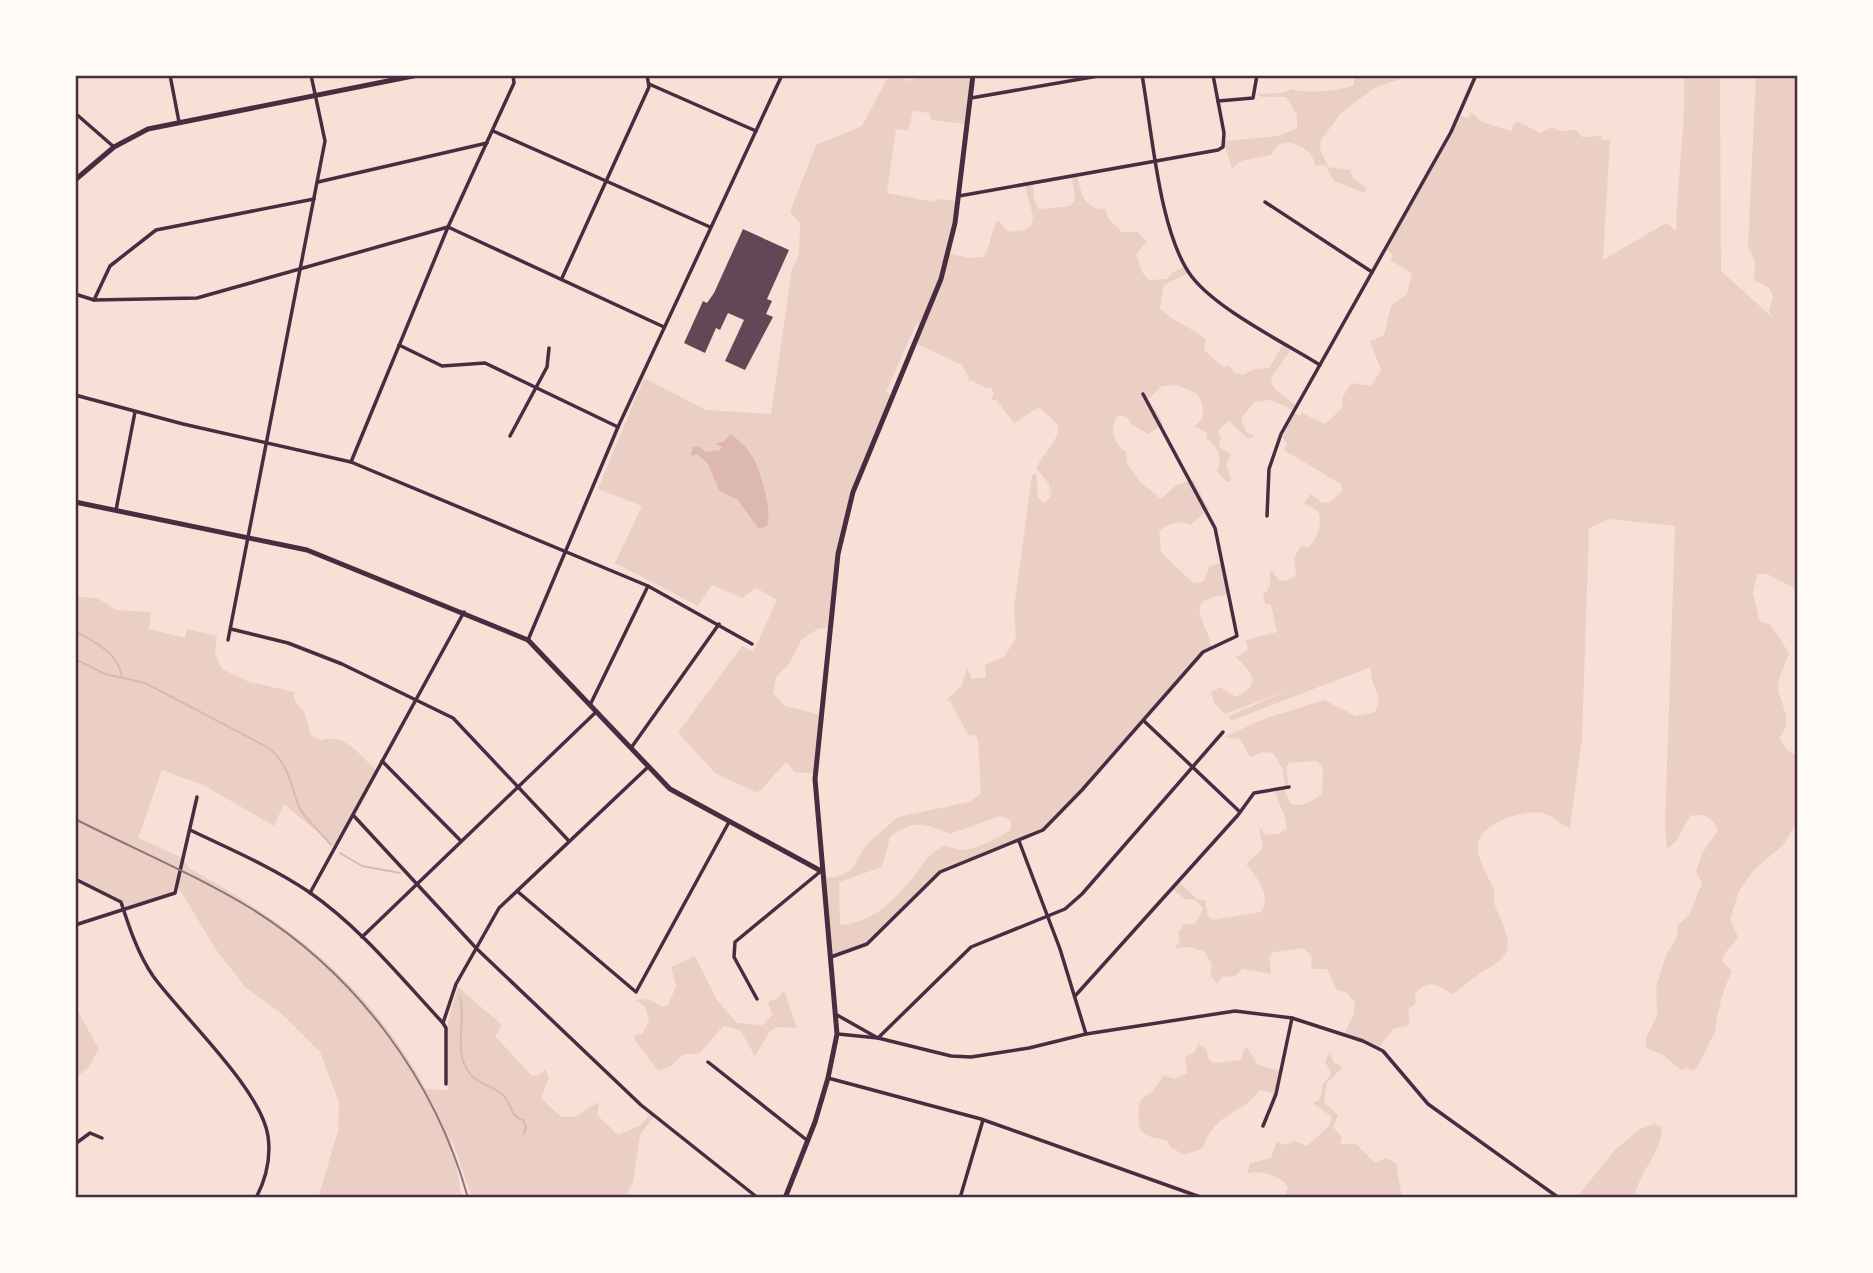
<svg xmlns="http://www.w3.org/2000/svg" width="1873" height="1273" viewBox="0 0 1873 1273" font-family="'Open Sans',sans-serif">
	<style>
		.green { fill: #ebcfc5; fill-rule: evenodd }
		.water { fill: #dcb8b0 }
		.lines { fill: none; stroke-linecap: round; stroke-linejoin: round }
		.stream { stroke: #dcb8b0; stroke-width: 2 }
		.building { fill: #644757 }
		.minor { stroke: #4a2c40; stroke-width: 3.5 }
		.secondary { stroke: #4a2c40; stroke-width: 5 }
		.rail { stroke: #8f747c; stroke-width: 2 }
		.neatline { fill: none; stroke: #4a2c40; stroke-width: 2.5 }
	</style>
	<rect width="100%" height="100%" fill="#f7e1d7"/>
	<!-- green -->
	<g class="green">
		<path d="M889 75H898L906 81 930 75H973L966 124 931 120 929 113 913 111 908 131 896 129 887 193 935 202 940 199 956 201 947 253 969 258 983 257C991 248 989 234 998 220L1008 232 1024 230 1031 226 1033 217 1025 186 1033 185 1034 200 1039 209 1070 206 1075 200 1072 178 1077 177C1082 195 1084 209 1105 209L1109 219 1122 232H1138L1147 242 1136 254 1142 272 1149 280 1167 279 1173 272 1185 267 1188 273 1164 285 1160 309C1174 323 1193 327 1206 340L1204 350 1223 367 1229 366 1235 373 1243 375 1254 369 1269 368 1285 342 1293 347 1273 375 1271 383 1277 391 1297 406 1295 411 1271 400 1255 402 1241 418 1246 432 1255 436 1248 439 1229 421 1217 432 1221 437 1219 447 1231 454 1226 465 1231 480 1227 482 1217 471C1223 458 1217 445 1206 438L1207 433 1195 426 1203 418 1202 403 1197 394 1178 385 1162 386 1148 399 1164 424 1148 434 1132 425 1127 417 1118 415C1109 430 1113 442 1126 452L1127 463 1141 483 1161 499 1175 486 1193 479 1209 510 1190 525C1179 520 1167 523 1159 532L1161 552 1193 583 1203 582 1210 566 1224 562 1229 595C1177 598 1209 622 1211 647L1200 654 1087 785 1043 830 941 872 865 945 832 955 824 878 837 877 851 870 867 844 898 817 969 802 981 794 978 740 976 736 968 735 950 701 946 700 962 685 967 668 972 679 986 677 985 665 1004 657 1016 638 1014 607 1032 476 1036 473 1038 497 1044 503 1050 497 1052 487 1049 491V484L1036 468C1042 455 1061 438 1058 425L1039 407 1014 423 996 400H991L994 393 991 388H986L971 380 968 382 969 377 962 365 917 344 923 328 916 324 886 392 894 397 855 490 840 552 832 627 818 629 802 639 789 664 776 677 773 693 785 706 821 715 818 774 795 772 786 762 758 793 716 774 678 733 742 646 753 652 777 600 756 588 742 598 712 585 698 606 615 563 642 506 598 489 644 378 706 410 771 414 792 269 799 255 800 223 790 212 816 145 862 126ZM997 817H1005L1011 821V830C996 838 978 850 960 850 952 849 948 843 940 848 926 855 921 869 911 880 890 904 873 922 840 925L839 882 882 867 890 837C916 819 922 823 950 834Z"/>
		<path d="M1354 75H1412L1374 88 1342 112 1321 140 1320 149 1328 167 1350 170 1353 178 1366 188 1365 193 1334 181 1325 165 1315 166C1314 146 1279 132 1271 155L1241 161 1232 169 1223 141 1279 136 1297 128V115L1286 97H1262L1257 94 1283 93 1291 89C1305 94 1342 91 1354 85Z"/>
		<path d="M1684 75H1720L1721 271 1773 318 1769 311 1773 296 1769 288 1754 280 1755 261 1748 247 1756 75H1798V338L1793 335 1798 340V590L1767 574H1757L1753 593 1760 622 1770 624 1789 653C1787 659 1778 680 1778 685 1779 705 1796 720 1779 738L1787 750 1798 757V821L1783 845 1753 871 1739 891 1730 919 1738 937 1723 956V962L1732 971C1727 980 1713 1022 1716 1031 1707 1044 1704 1058 1694 1071L1686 1068 1681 1070 1663 1055 1646 1048V1038L1657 1016 1656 988 1666 955 1677 937 1678 925 1690 914 1702 883 1696 871 1703 852 1718 830C1712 817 1704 813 1690 816L1676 841 1667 849 1665 824 1675 526 1609 519 1589 528 1582 739 1570 828C1562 826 1553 815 1542 813 1524 810 1480 822 1478 845 1477 862 1489 877 1495 891 1492 903 1497 911 1502 922 1514 952 1507 956 1484 971 1474 977 1463 987 1453 994 1438 985 1428 978 1415 994L1416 1003 1408 1010 1410 1022 1407 1026 1393 1029 1378 1049 1344 1034 1354 1014 1355 1003 1347 993 1337 990 1327 969H1311L1312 957 1304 948 1274 952 1269 957 1271 974 1243 969 1235 976 1222 977 1217 984 1210 974 1212 965 1205 952 1190 947 1175 948 1180 940 1178 932 1184 924H1195L1203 909 1196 900 1185 899 1172 889 1178 881 1197 899 1205 900 1208 916 1213 920 1261 912C1273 895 1255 876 1246 864L1263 848 1259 827 1266 835 1278 834 1287 829C1286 813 1278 805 1275 790L1284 789 1290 803C1302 809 1312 800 1322 794L1323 769 1317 761 1289 763 1286 768 1288 783 1285 788 1283 769 1273 753 1263 752 1250 757 1240 739 1224 737 1264 719 1324 700 1356 716 1375 712 1379 700 1371 677V667L1230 721 1229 716 1289 690 1225 714 1214 703 1211 692 1220 687 1236 697C1267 681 1248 671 1234 655L1239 656 1248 649 1246 640 1277 632 1271 605 1265 604 1263 594 1268 591 1267 587H1270V569L1279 580 1286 581 1296 576 1294 558 1301 546 1308 547C1318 540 1323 522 1318 511L1304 503 1311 494 1321 502 1329 503 1342 491V485L1284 450 1287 443 1282 437 1294 413 1300 416 1302 413 1325 424 1342 408 1343 396 1352 383 1371 386 1381 370 1370 341 1384 335 1391 306 1407 294 1412 273 1390 260 1393 255 1387 250 1461 116 1468 118 1471 112 1482 122 1511 131 1515 122H1519L1540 133 1552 127 1559 131 1576 130 1582 137 1601 136V140L1610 139 1603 260 1666 223 1676 231C1677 179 1686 127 1684 75Z"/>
		<path d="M75 596 99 599 116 610 151 612 149 629 185 638 187 629 217 636 215 654 222 669 249 682 295 692 294 699 305 714 311 735 321 740C344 732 361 756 376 770L334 846 284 804 274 826 203 785 162 770 138 838 181 857 189 868C292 925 368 984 426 1089L448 1090V1021L458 987 502 1025 495 1036 532 1076 539 1075 545 1069 549 1078 541 1098 561 1117H574L599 1102 597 1115 618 1135 641 1125 651 1112 655 1115 640 1135 633 1182 625 1198H472L450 1134 462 1198H318L338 1131 339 1102 320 1052 281 1013 245 987 217 951 175 882 171 895 124 911 121 902 75 878Z"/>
		<path d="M693 957 696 958 717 1000 737 1023 763 1025 772 1015 768 1002 778 998 784 990 797 1028 778 1027 770 1031 755 1056 740 1030 723 1026 699 1054H684L671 1066 658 1071 635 1040 634 1035 642 1034 649 1021 645 1007 635 1000 648 999 663 1007 668 1005 676 986 671 967Z"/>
		<path d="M75 1006 99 1049 88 1068 75 1078Z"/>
		<path d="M1198 1044 1206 1049 1209 1059 1214 1063 1240 1060 1246 1046 1258 1065 1281 1071 1272 1101 1273 1093 1260 1090C1241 1116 1215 1111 1203 1148L1185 1155 1171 1148 1167 1141C1160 1138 1149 1138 1144 1134 1136 1128 1138 1107 1141 1099L1151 1093 1164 1075 1174 1079 1187 1073 1185 1057 1195 1052Z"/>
		<path d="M1330 1051 1333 1062 1343 1067 1327 1083 1324 1102 1338 1115 1333 1127 1342 1137 1340 1144H1356L1375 1163 1386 1158 1396 1163 1402 1198H1293L1285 1196 1288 1187C1281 1176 1259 1169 1247 1174L1250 1163 1271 1158 1277 1141 1285 1145 1294 1141 1307 1146 1330 1125 1332 1117 1313 1103 1320 1099 1323 1084 1331 1074 1325 1061Z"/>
		<path d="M1654 1124 1662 1127C1662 1154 1638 1171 1635 1198H1576L1616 1149 1640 1129Z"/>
	</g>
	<!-- water -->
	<path class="water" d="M731 434C737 439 743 444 748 450 759 463 773 510 767 526L759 529 738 500 719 490 708 464 697 454 691 456 693 447 698 446 705 452 720 450 722 447 715 443 723 442Z"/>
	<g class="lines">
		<!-- stream -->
		<g class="stream">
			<path d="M75 631C95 643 118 652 122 677"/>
			<path d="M75 659 105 674 145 683 269 748C289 765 290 783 299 807 301 814 325 837 331 845"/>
			<path d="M340 853 362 866 400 873"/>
			<path d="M460 997C467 1022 451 1054 472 1076 480 1084 495 1087 504 1096 513 1107 509 1115 523 1120L526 1127 524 1134"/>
		</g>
	</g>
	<!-- building -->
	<path class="building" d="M743 229 789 250 767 299 772 301 766 314 773 317 745 370 725 361 744 320 728 313 720 330 716 328 705 353 684 343 703 301 707 303 714 293Z"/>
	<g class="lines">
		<!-- minor -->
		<g class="minor">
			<path d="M170 75 179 122"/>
			<path d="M1142 75C1152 130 1159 234 1192 277 1218 310 1283 342 1320 365"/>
			<path d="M649 84 756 131"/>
			<path d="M971 98 1104 75"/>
			<path d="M1218 101 1253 98 1257 75"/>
			<path d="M75 113 114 147"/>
			<path d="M493 131 710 227"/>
			<path d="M318 182 487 143"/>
			<path d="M959 196 1218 150 1223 147 1224 133 1213 75"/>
			<path d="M1265 202 1372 272"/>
			<path d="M562 278 649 87 647 75"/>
			<path d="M75 294 94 300 197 298 448 227 664 327"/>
			<path d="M94 300 110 266 156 230 314 199"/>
			<path d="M399 345 442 366 485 363 618 427"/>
			<path d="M75 395 183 424 351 462 648 586 752 644"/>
			<path d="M510 436 547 367 549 348"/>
			<path d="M351 462 448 227 514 83 513 75"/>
			<path d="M116 510 135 412"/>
			<path d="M1267 516 1269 469 1281 434 1451 132 1476 75"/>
			<path d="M231 629 288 643 342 664 453 718 569 841"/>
			<path d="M228 640 325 141 311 75"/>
			<path d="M528 640 618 427 782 75"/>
			<path d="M590 705 648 586"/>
			<path d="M1144 721 1240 812"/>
			<path d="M631 748 719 624"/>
			<path d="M382 761 460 840"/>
			<path d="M353 815 477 949 641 1105 758 1198"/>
			<path d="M190 830C230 849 272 867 309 892 360 927 401 978 443 1023"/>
			<path d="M1019 841 1060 949 1086 1034"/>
			<path d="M75 879 121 902C129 927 138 954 153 976 182 1016 261 1089 268 1136 271 1157 266 1179 256 1198"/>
			<path d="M517 891 636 992 729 822"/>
			<path d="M310 893 464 612"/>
			<path d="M75 925 175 893 197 797"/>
			<path d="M362 937 596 712"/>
			<path d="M831 957 867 944 940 872 1043 830 1082 790 1203 652 1237 636 1215 528 1143 394"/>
			<path d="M1075 996 1238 815 1254 793 1289 787"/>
			<path d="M757 999 734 957 735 942 821 871"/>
			<path d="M837 1015 876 1037"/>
			<path d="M838 1034 878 1038 951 1056 971 1057 1029 1048 1086 1034 1235 1011 1292 1018 1363 1041 1383 1051 1428 1104 1559 1198"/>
			<path d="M878 1038 971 947 1065 909 1082 894 1223 732"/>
			<path d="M708 1062 808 1141"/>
			<path d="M828 1078 981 1119 1203 1198"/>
			<path d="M446 1084V1028L443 1023 456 984 499 908 648 767"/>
			<path d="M1263 1126 1276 1094 1292 1018"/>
			<path d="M75 1144 90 1133 102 1138"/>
			<path d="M960 1198 983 1120"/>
		</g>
		<!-- secondary -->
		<g class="secondary">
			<path d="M75 180 114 147 148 129 418 75"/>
			<path d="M75 502 307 550 528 640 670 789 821 871"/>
			<path d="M785 1198 815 1122 828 1078 837 1034 815 779 838 554 853 492 941 279 955 223 973 75"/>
		</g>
		<!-- rail -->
		<path class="rail" d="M75 819C134 849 196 875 252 909 356 974 435 1079 468 1198"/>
	</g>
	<!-- border -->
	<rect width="1873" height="1273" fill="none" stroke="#fffaf5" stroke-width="154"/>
	<rect x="77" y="77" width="1719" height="1119" class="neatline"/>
</svg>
